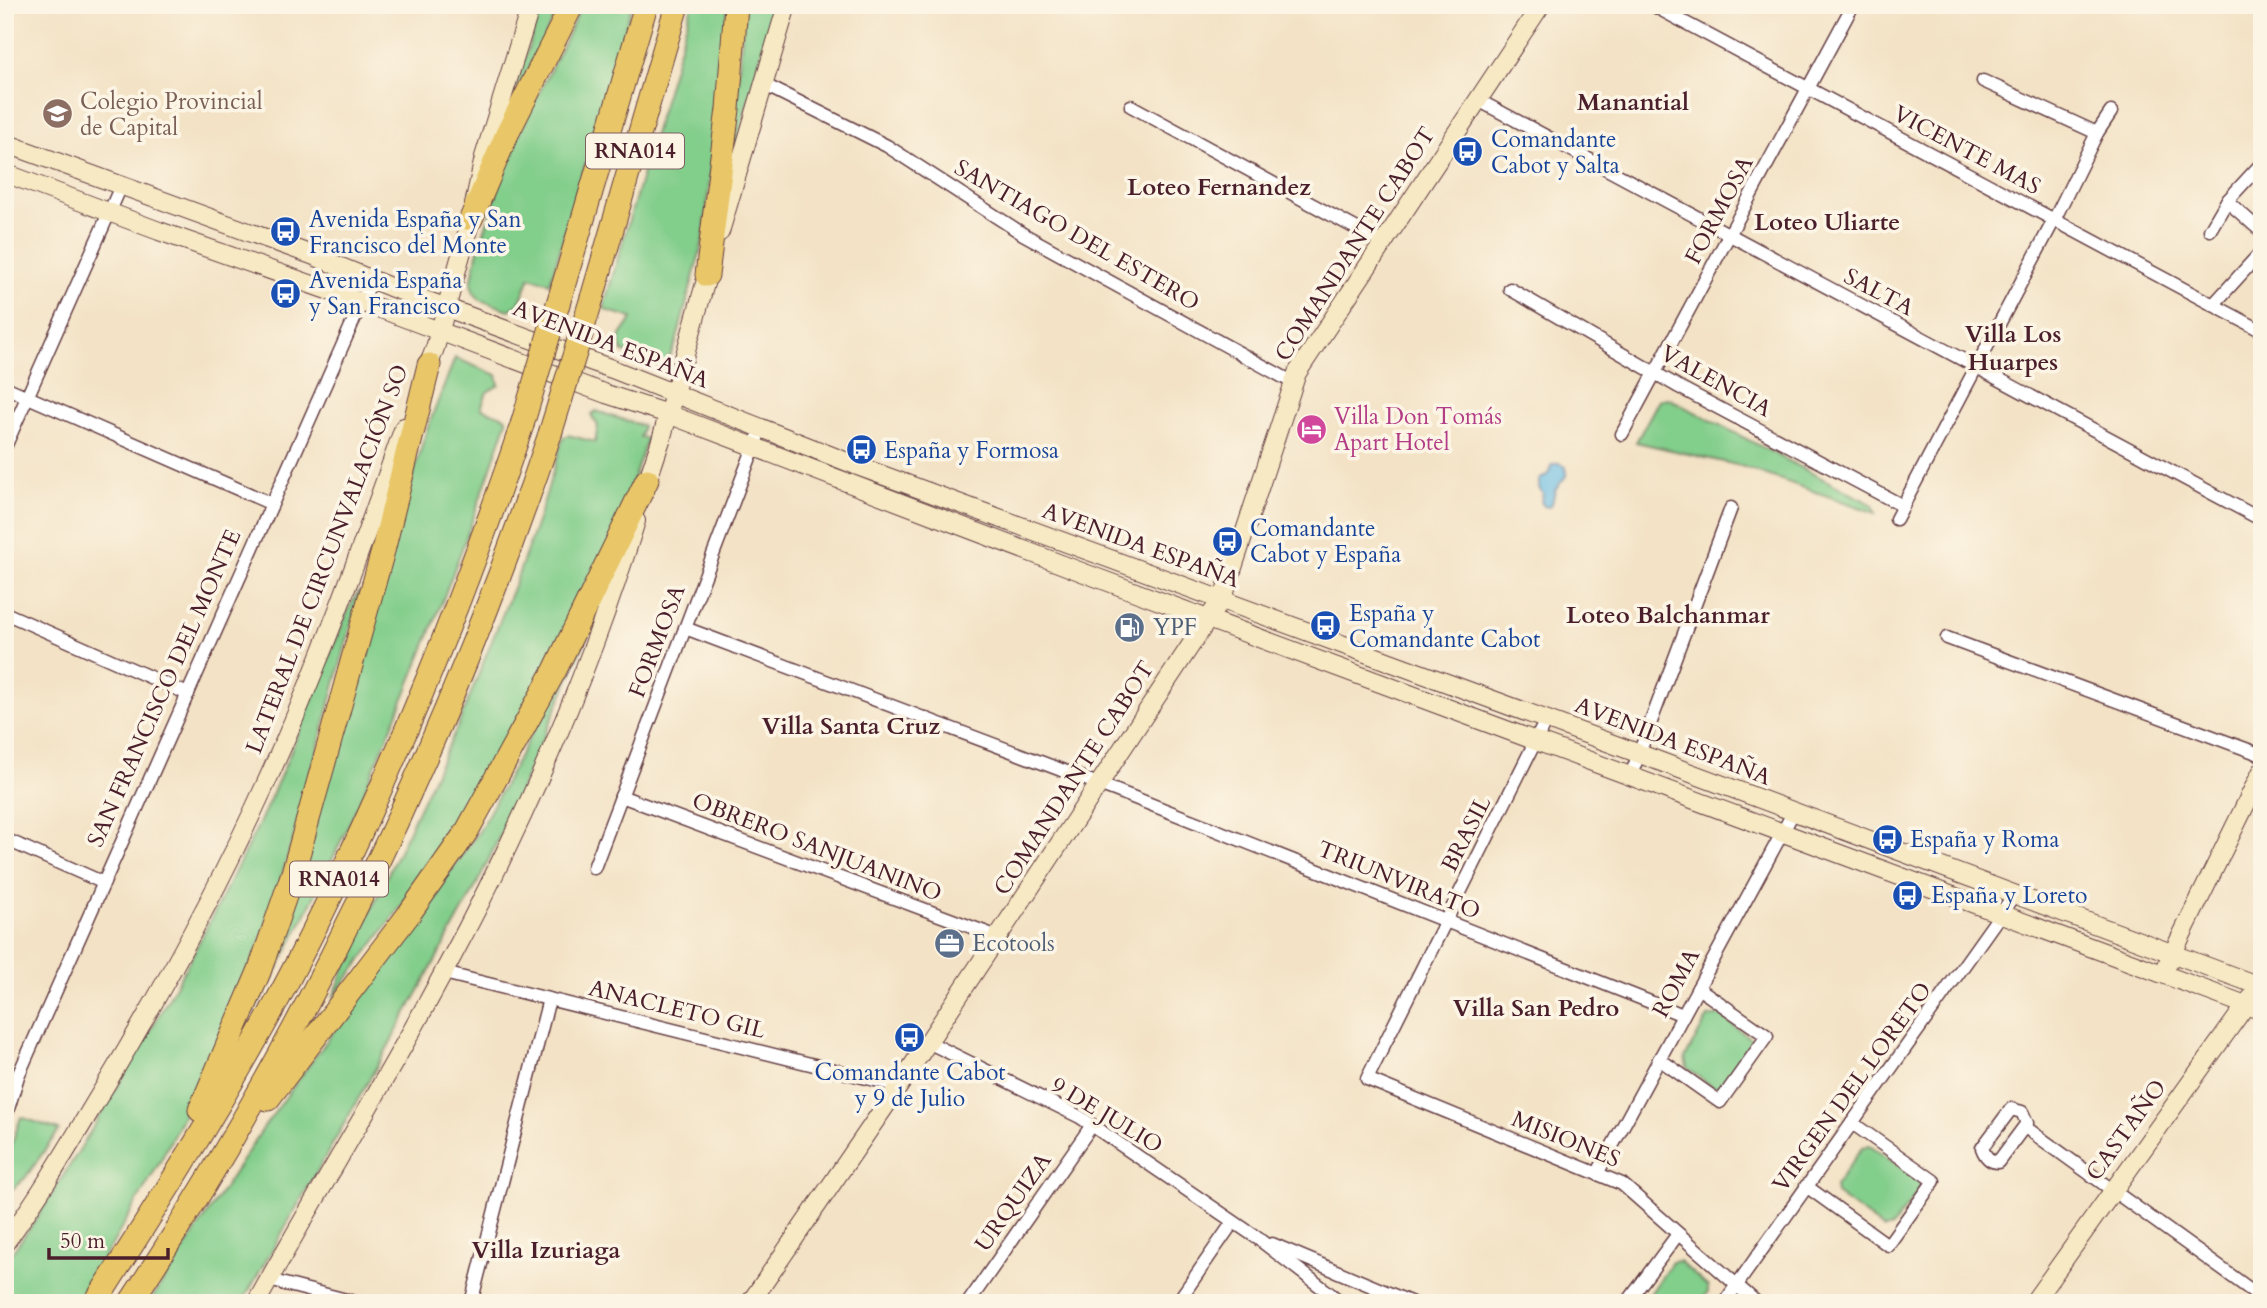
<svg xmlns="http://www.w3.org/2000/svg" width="2267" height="1308" viewBox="0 0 2267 1308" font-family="Cardo,serif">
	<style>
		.green { fill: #82ce8b; stroke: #66765b; stroke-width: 2 }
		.water { fill: #68bce4; stroke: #596e88; stroke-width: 2 }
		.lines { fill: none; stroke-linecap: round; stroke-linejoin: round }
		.street-casing { stroke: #633c42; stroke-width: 15 }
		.secondary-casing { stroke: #633c42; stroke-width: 20 }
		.highway-casing { stroke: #633c42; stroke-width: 25 }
		.street { stroke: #fff; stroke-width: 12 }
		.secondary { stroke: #f6e9c3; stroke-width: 18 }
		.highway { stroke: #e9c769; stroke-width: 23 }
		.highway-bridge-casing { stroke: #633c42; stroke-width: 25; stroke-linecap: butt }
		.highway-bridge { stroke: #e9c769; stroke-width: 23 }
		.labels { text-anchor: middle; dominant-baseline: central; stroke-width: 7; stroke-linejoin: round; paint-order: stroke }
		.shield { fill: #fcf5e5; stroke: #7f5f63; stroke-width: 2 }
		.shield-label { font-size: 21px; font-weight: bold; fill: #4a1f2b }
		.education-label { font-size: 23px; fill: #785e54; stroke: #fcf5e5; text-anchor: start }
		.transit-label { font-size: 23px; fill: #164399; stroke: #fcf5e5; text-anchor: start }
		.street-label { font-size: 23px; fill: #4a1f2b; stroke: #fcf5e5 }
		.hotel-label { font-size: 23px; fill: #b23c85; stroke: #fcf5e5; text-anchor: start }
		.service-label { font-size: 23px; fill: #4e5e75; stroke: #fcf5e5; text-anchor: start }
		.neighbourhood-label { font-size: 24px; font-weight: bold; fill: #4a1f2b; stroke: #fcf5e5 }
	</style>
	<rect width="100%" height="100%" fill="#fcf5e5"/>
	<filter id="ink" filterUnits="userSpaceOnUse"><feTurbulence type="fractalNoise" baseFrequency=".0143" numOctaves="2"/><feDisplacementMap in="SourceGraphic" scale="14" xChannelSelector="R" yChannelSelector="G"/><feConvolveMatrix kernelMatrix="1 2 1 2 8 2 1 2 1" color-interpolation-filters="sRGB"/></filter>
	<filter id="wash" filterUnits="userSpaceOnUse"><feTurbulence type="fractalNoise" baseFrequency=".00686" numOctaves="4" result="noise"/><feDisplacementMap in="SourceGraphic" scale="28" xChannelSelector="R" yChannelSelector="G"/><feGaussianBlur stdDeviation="1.57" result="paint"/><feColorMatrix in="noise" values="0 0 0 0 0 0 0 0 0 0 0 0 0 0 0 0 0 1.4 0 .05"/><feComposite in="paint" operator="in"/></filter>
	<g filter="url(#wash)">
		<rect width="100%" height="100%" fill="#f3e2c5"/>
		<!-- green -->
		<g class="green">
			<path d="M542 5H560L519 88 516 86Z"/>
			<path d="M582 5H632L550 283 530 277 519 304 509 310 480 300 474 293 471 284 477 254 510 153Z"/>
			<path d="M692 5H728L704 237 676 343 670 356 660 367 622 351C616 332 625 334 632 318L605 310V302Z"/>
			<path d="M745 5H774L729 172Z"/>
			<path d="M455 358 497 375 499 385 487 392 481 408 505 417 507 421C438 625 357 827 252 1016L426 432Z"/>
			<path d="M1668 398 1873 505 1876 513 1741 466 1636 442 1659 400Z"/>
			<path d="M596 411 643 426 640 437 647 439 611 544 469 815 333 998 349 957 459 723 517 578 542 508 563 438 568 435 595 442 598 426 591 415Z"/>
			<path d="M358 592H360L292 843 261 941 198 1086 161 1160 113 1243 75 1303H5V1262L35 1221 80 1149 148 1035 192 956 258 826 284 768 349 608Z"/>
			<path d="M586 633 588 634 587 637 573 670 503 830 473 892 389 1045 242 1303H149L264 1127 478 833Z"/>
			<path d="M1720 1015 1752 1040 1723 1083 1719 1087H1713L1687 1068 1685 1058 1708 1017Z"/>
			<path d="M21 1117 59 1130 25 1178 9 1192 5 1190 7 1157Z"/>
			<path d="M1870 1146 1919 1180 1920 1189 1892 1227 1884 1229 1836 1194 1835 1186 1862 1148Z"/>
			<path d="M1679 1261 1708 1287V1292L1701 1303H1644L1672 1262Z"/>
		</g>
		<!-- water -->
		<path class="water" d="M1559 463 1566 467V476L1555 490 1552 504 1548 507 1544 506 1541 502 1543 494 1539 488V480L1548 474 1552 465Z"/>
	</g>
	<g filter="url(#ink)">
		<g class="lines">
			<defs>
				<g id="street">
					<path d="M1652 5 2262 331"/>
					<path d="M1983 81 2097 133"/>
					<path d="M765 85 887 146 1023 234 1294 383"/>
					<path d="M1478 100 2262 520"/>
					<path d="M1131 106 1383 243"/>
					<path d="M2227 201 2262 232"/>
					<path d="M2210 230 2227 201 2262 163"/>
					<path d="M1510 289 1679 387 1903 506"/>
					<path d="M2213 305 2262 251"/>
					<path d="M5 387 272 504"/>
					<path d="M1622 434 1853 5"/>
					<path d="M5 447 121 186"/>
					<path d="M1896 519 2054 220 2097 133 2111 112"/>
					<path d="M5 613 188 694"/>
					<path d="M685 628 1117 791 1683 1015"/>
					<path d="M1947 638 2262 755"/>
					<path d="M1546 720 1367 1079 1622 1184 1757 1303"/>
					<path d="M1631 775 1731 508"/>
					<path d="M621 796 998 937"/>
					<path d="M5 839 104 883"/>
					<path d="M594 868 757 439"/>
					<path d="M444 973 899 1086"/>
					<path d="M928 1042 1080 1117 1256 1237 1342 1303"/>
					<path d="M1659 1059 1720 1102 1767 1036 1698 988"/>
					<path d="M2011 1109 2022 1112 2027 1123 1998 1162C1989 1162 1985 1156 1982 1148Z"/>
					<path d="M5 1119 18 1076 372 279"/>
					<path d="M2025 1127 2262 1298"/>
					<path d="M1597 1174 1793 813"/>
					<path d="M1806 1186 1888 1245 1934 1181 1852 1123"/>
					<path d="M1272 1244 1412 1303"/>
					<path d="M269 1280 358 1303"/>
					<path d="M471 1303 549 999"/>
					<path d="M968 1303 1092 1125"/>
					<path d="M1177 1303 1233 1222"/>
					<path d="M1627 1303 1678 1234"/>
					<path d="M1724 1303 2014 895"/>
				</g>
				<g id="secondary">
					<path d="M5 143 309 254 390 287 612 369 855 465 1640 754 2262 987"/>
					<path d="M5 173 159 231 381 309 606 394 668 414 1087 574 2262 1011"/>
					<path d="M720 232 787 5"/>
					<path d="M425 375 435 348 471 219 484 157 531 5"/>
					<path d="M644 491 661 440 711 262"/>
					<path d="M2167 965 2262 771"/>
					<path d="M5 1243C42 1193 73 1139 105 1086 164 988 219 887 266 783 319 667 362 547 404 427"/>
					<path d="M256 1303C318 1191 385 1083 445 970 522 827 588 677 636 521"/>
					<path d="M750 1303 899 1086 1224 595 1297 373 1541 5"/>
					<path d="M2033 1303 2251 998"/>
				</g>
				<g id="highway">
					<path d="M471 219 507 134 572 5"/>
					<path d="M707 275 728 109 736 5"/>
					<path d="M563 287 646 5"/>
					<path d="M592 298 677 5"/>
					<path d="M268 1099 409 914 467 831 555 670 647 480"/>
					<path d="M200 1110 259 972 293 873 383 551 429 365"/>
					<path d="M95 1303C153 1212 211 1121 263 1027 368 835 452 632 522 425"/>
					<path d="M130 1303C308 1034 447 740 550 434"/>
				</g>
			</defs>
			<!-- street casing -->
			<use href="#street" class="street-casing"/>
			<!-- secondary casing -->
			<use href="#secondary" class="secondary-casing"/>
			<!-- highway casing -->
			<use href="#highway" class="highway-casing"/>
			<!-- street -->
			<use href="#street" class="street"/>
			<!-- secondary -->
			<use href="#secondary" class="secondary"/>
			<!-- highway -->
			<use href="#highway" class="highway"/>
			<defs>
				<g id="highway-bridge">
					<path d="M522 425 563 287"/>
					<path d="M550 434 592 298"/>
				</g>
			</defs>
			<!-- highway-bridge casing -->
			<use href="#highway-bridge" class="highway-bridge-casing"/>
			<!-- highway-bridge -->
			<use href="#highway-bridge" class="highway-bridge"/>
		</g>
	</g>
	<!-- icons -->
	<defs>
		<symbol id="school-disc" viewBox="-11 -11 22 22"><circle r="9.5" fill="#8d6e63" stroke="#fcf5e5"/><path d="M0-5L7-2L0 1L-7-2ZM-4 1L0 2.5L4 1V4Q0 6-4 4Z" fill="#fff"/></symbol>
		<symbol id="bus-disc" viewBox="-11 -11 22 22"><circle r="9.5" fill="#1a4fb4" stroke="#fcf5e5"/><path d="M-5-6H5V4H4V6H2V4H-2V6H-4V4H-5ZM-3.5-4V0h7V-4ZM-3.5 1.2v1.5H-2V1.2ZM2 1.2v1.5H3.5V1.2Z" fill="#fff"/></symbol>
		<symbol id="hotel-disc" viewBox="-11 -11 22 22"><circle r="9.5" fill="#d1479c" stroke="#fcf5e5"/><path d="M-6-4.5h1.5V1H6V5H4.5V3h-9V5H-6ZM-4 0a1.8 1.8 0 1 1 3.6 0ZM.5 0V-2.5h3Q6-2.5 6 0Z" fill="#fff"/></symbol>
		<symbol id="fuel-disc" viewBox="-11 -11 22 22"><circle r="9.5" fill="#5c6f8a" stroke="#fcf5e5"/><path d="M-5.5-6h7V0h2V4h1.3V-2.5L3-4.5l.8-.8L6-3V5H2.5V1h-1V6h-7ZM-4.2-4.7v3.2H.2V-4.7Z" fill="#fff"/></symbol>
		<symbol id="office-disc" viewBox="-11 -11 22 22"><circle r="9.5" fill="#5c6f8a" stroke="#fcf5e5"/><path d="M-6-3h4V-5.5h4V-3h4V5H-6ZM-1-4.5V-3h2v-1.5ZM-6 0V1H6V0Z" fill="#fff"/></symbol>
	</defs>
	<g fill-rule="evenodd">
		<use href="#school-disc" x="40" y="96" width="35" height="35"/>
		<use href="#bus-disc" x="1450" y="134" width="35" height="35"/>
		<use href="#bus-disc" x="268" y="214" width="35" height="35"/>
		<use href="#bus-disc" x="268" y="276" width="35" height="35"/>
		<use href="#hotel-disc" x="1294" y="412" width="35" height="35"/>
		<use href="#bus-disc" x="844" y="432" width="35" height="35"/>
		<use href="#bus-disc" x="1210" y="524" width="35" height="35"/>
		<use href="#bus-disc" x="1308" y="608" width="35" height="35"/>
		<use href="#fuel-disc" x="1112" y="610" width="35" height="35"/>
		<use href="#bus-disc" x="1870" y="822" width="35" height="35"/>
		<use href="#bus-disc" x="1890" y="878" width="35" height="35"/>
		<use href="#office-disc" x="932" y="926" width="35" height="35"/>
		<use href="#bus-disc" x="892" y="1020" width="35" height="35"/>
	</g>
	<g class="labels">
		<!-- shield labels -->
		<g class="shield">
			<rect x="586" y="133.5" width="98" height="35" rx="5"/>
			<rect x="290" y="861.5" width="98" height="35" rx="5"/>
		</g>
		<g class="shield-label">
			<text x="635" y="151">RNA014</text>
			<text x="339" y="879">RNA014</text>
		</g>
		<!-- education labels -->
		<g class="education-label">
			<text x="80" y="101">Colegio Provincial<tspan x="80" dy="26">de Capital</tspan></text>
		</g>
		<!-- transit labels -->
		<g class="transit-label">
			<text x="1491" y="139">Comandante<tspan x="1491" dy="26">Cabot y Salta</tspan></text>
			<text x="309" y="219">Avenida España y San<tspan x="309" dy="26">Francisco del Monte</tspan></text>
			<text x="309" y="280">Avenida España<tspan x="309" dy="26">y San Francisco</tspan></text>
			<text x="884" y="450">España y Formosa</text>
			<text x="1250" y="528">Comandante<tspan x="1250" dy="26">Cabot y España</tspan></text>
			<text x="1349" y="613">España y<tspan x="1349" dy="26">Comandante Cabot</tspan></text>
			<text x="1910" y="839">España y Roma</text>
			<text x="1931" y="895">España y Loreto</text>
			<text x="910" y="1072" text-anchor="middle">Comandante Cabot<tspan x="910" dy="26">y 9 de Julio</tspan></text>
		</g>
		<!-- street labels -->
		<g class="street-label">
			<text transform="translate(1967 150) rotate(28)">VICENTE MAS</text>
			<text transform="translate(1719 210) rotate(-62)">FORMOSA</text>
			<text transform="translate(1077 235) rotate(30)">SANTIAGO DEL ESTERO</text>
			<text transform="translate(1355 244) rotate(-57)">COMANDANTE CABOT</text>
			<text transform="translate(1879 292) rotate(28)">SALTA</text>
			<text transform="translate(611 344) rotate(21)">AVENIDA ESPAÑA</text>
			<text transform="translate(1716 381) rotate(29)">VALENCIA</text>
			<text transform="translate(1141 545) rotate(20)">AVENIDA ESPAÑA</text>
			<text transform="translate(327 559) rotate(-69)">LATERAL DE CIRCUNVALACIÓN SO</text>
			<text transform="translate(657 641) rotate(-69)">FORMOSA</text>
			<text transform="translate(164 688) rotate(-66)">SAN FRANCISCO DEL MONTE</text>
			<text transform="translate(1673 741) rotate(21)">AVENIDA ESPAÑA</text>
			<text transform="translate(1074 778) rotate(-57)">COMANDANTE CABOT</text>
			<text transform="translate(1466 834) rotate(-63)">BRASIL</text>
			<text transform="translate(817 847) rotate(21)">OBRERO SANJUANINO</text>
			<text transform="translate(1399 880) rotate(22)">TRIUNVIRATO</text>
			<text transform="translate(1676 983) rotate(-62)">ROMA</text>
			<text transform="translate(677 1009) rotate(14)">ANACLETO GIL</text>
			<text transform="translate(1852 1087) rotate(-54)">VIRGEN DEL LORETO</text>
			<text transform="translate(1107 1115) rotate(31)">9 DE JULIO</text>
			<text transform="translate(2126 1130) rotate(-54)">CASTAÑO</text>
			<text transform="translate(1566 1139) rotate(22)">MISIONES</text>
			<text transform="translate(1013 1202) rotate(-55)">URQUIZA</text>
		</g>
		<!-- hotel labels -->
		<g class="hotel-label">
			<text x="1334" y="416">Villa Don Tomás<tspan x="1334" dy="26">Apart Hotel</tspan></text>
		</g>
		<!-- service labels -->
		<g class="service-label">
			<text x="1153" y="627">YPF</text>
			<text x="972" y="943">Ecotools</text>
		</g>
		<!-- neighbourhood labels -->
		<g class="neighbourhood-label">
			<text x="1633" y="102">Manantial</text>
			<text x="1219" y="187">Loteo Fernandez</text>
			<text x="1827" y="222">Loteo Uliarte</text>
			<text x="2013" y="334">Villa Los<tspan x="2013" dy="28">Huarpes</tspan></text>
			<text x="1668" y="615">Loteo Balchanmar</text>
			<text x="851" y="726">Villa Santa Cruz</text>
			<text x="1536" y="1008">Villa San Pedro</text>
			<text x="546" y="1250">Villa Izuriaga</text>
		</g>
	</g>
	<!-- margin -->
	<rect width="2267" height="1308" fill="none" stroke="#fcf5e5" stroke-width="28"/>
	<!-- scale -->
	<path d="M49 1248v10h119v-10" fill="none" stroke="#4a1f2b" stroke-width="3.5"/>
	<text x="60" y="1248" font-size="21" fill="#4a1f2b" stroke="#fcf5e5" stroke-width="5" paint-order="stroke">50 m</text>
</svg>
